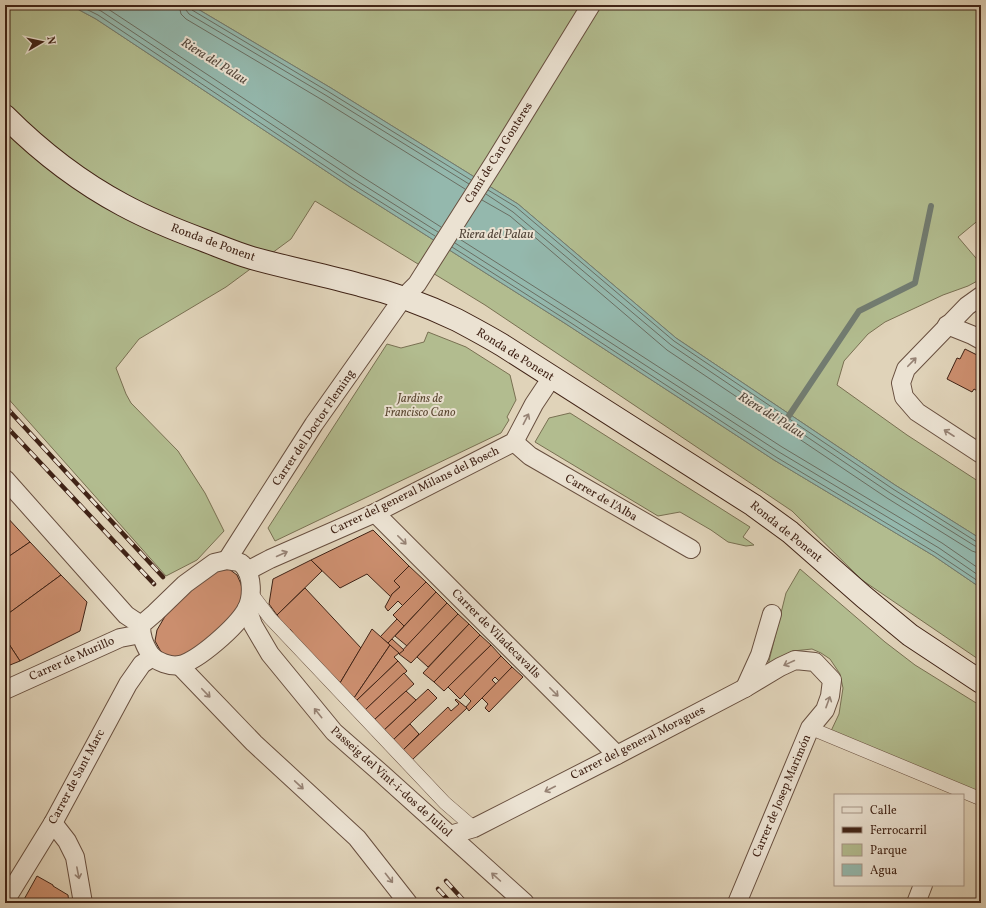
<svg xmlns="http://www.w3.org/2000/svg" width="986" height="908" viewBox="0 0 986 908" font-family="Vollkorn,serif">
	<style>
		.green { fill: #b2bc8f; stroke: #797052 }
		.water { fill: #94b8ad; stroke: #727c71 }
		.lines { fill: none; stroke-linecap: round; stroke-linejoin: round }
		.shore { stroke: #6a6e62; stroke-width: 1 }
		.stream { stroke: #727c71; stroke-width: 6 }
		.building { fill: #cb8e6e; stroke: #402316 }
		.pedestrian-casing { stroke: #684f3f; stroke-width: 14 }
		.minor-casing { stroke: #684f3f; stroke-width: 20 }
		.secondary-casing { stroke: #402316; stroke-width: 24 }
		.pedestrian { stroke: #ebe2d2; stroke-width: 13 }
		.minor { stroke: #ebe2d2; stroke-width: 18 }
		.secondary { stroke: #ebe2d2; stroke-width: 22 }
		.rail-casing { stroke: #402316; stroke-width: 4.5 }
		.rail { stroke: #ebe2d2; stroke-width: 3; stroke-dasharray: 9; stroke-linecap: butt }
		.oneway { stroke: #968274 }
		.labels { text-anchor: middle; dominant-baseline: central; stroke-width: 4; stroke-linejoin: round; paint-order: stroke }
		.street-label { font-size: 12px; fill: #402316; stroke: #ebe2d2 }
		.park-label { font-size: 12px; font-style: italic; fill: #5c4934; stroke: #ebe2d2 }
		.water-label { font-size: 13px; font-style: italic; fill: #55483c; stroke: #ebe2d2 }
	</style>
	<rect width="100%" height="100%" fill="#e0d3b9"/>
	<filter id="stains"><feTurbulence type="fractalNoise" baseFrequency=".005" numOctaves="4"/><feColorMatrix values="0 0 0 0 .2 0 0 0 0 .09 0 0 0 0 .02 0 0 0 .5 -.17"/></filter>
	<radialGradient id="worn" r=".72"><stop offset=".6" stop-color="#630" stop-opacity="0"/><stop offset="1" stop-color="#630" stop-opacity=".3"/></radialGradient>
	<!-- green -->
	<g class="green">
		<path d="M5 5H70L96 19 350 187 566 324 774 460 934 556 981 588V661L862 580 792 511 485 305 315 201 291 239 226 287 139 339 116 368 126 394 131 403 178 451 205 493 224 531 197 560 166 576 5 395Z"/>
		<path d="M191 5H981V218L958 237 981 264V279L968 286 943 295 885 322 868 334 844 361 837 385 907 435 981 483V539L895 485 676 338 518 204 331 88Z"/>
		<path d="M428 332 466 347 510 375 516 400 507 417 509 420 501 433 275 541 268 528 387 344 401 348 424 342Z"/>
		<path d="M570 413 750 527 743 537 754 545 746 546 728 542 711 530 680 512 658 516 535 442 549 418Z"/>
		<path d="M800 569 885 642 915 665 981 706V794L831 731 839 714 843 688 840 674 830 659 821 653 812 649 793 651 779 658 768 665 786 593Z"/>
	</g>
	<!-- water -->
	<path class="water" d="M70 5H191L331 88 518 204 676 338 895 485 981 539V588L934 556 774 460 566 324 350 187 96 19Z"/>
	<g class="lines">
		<!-- shore -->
		<g class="shore">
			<path d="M78 5 98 15 352 184 435 236"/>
			<path d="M89 5 101 11 354 179 438 232"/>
			<path d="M102 5 358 174 441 227"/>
			<path d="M179 5 181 14 186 19 324 101 465 189"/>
			<path d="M185 5 186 10 189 14 327 96 469 184"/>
			<path d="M190 5V8L192 10 329 92 471 180"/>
			<path d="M488 190 516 207 674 341 893 489 977 542H981"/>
			<path d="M486 194 513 212 671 345 890 493 975 546 981 547"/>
			<path d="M482 200 510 216 667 350 887 498 972 551 981 554"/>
			<path d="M458 238 574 312 782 447 942 543 981 570"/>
			<path d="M455 243 571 317 779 452 939 548 981 577"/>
			<path d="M452 247 568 321 776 457 936 553 981 583"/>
		</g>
		<!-- stream -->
		<path class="stream" d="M786 420 859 311 915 283 931 206"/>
	</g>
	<!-- building -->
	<g class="building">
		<path d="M965 349 981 357V393L974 389 972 392 947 379 957 358 960 359Z"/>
		<path d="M5 515 30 542 5 559Z"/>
		<path d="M373 530 409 566 394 581 400 587 392 594 391 597 367 574 340 588 311 560Z"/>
		<path d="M30 542 61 575 5 616V559Z"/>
		<path d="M311 560 322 571 277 615 269 604 273 579Z"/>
		<path d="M409 566 426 582 403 606 398 601 388 611 385 607 392 594 400 587 394 581Z"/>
		<path d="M229 569 237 575 241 584 244 597 230 624 182 658 167 657 160 650 155 641 157 630 167 613 193 587 218 571Z"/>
		<path d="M61 575 87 602 80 631 20 661 5 638V616Z"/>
		<path d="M426 582 436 592 404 626 393 615Z"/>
		<path d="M305 588 361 648 340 683 290 636 293 633 290 629 287 632 276 621 279 618 277 615Z"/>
		<path d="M436 592 447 603 407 646 395 636Z"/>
		<path d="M447 603 458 614 411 663 399 654Z"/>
		<path d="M458 614 469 624 428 667 417 657Z"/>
		<path d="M397 619 404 626 388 643 380 637Z"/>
		<path d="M469 624 480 635 434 682 423 673Z"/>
		<path d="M372 629 390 645 354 698 340 683Z"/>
		<path d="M480 635 491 645 444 691 434 682Z"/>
		<path d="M5 638 20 661 5 667Z"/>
		<path d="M392 639 404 650 399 654 388 643Z"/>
		<path d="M390 645 399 653 394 657 398 661 356 701 354 698Z"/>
		<path d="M491 645 501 656 460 699 448 687Z"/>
		<path d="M501 656 512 667 499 681 495 677 492 680 496 684 469 711 466 707 471 701 464 694Z"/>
		<path d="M398 661 407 671 365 710 356 701Z"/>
		<path d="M512 667 523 677 489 712 485 708 488 704 482 698Z"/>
		<path d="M404 673 414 684 374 720 365 710Z"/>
		<path d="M428 689 437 698 393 740 384 730Z"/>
		<path d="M406 691 416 700 384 730 374 720Z"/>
		<path d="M456 699 467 708 412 760 403 750 448 707 451 711 459 704 455 700Z"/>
		<path d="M410 724 419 734 403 750 393 740Z"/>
		<path d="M37 876 53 885V886L68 895 69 903H22Z"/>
	</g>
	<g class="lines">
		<defs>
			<g id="pedestrian">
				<path d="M251 593 270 618 445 803 474 828"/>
				<path d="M810 728 981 799"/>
			</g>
			<g id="minor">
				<path d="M981 296 967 306 906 369 901 383 904 397 917 412 981 454"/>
				<path d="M947 325 972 335 981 340"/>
				<path d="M514 442 530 456 691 549"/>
				<path d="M5 479 126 615 141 625"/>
				<path d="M375 513 617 755"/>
				<path d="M227 560 314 424 403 298 417 284 495 161 591 5"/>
				<path d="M227 560C231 561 239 561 242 564 253 574 253 598 246 610 236 627 199 660 180 665 171 667 156 662 150 654 144 644 141 637 141 625L155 613 185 584 214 563Z"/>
				<path d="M247 571 270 559 375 513 514 442 534 404 552 377"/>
				<path d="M247 608 253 625 270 654 334 732 382 774 525 903"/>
				<path d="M179 665 254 743 357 838 408 903"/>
				<path d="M745 688 760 655 772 614"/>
				<path d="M5 690 120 638 141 634"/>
				<path d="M53 823 67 841 75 857 83 903"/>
				<path d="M450 835 474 828 617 755 745 688 780 667 795 660 815 662 832 680 830 696 825 710 810 728 737 903"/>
				<path d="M5 901 53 823 128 684 142 664 153 657"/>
				<path d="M916 903 923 885"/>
			</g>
			<path id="secondary" d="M5 116C40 151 80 182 123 205 149 219 176 230 203 240 219 246 235 253 252 258 288 268 324 275 360 285 393 293 426 305 457 320 472 328 487 336 502 345L753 505 790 532 864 597 910 635 981 682"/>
		</defs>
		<!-- pedestrian casing -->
		<use href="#pedestrian" class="pedestrian-casing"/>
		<!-- minor casing -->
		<use href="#minor" class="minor-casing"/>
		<!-- secondary casing -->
		<use href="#secondary" class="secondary-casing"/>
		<!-- pedestrian -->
		<use href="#pedestrian" class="pedestrian"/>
		<!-- minor -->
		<use href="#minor" class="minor"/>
		<!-- secondary -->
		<use href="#secondary" class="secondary"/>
		<defs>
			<g id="rail">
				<path d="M5 406 163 577"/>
				<path d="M5 425 154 584"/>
				<path d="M446 881 466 903"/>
				<path d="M438 889 451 903"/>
			</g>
		</defs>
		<!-- rail casing -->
		<use href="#rail" class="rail-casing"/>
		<!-- rail -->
		<use href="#rail" class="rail"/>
	</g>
	<!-- one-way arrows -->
	<defs><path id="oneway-shaft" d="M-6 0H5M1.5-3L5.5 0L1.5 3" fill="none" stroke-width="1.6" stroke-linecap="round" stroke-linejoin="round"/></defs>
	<g class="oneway">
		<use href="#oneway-shaft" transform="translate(912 362) rotate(-46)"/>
		<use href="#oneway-shaft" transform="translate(526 419) rotate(-63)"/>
		<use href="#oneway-shaft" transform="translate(949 433) rotate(-147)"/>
		<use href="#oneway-shaft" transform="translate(402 540) rotate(45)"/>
		<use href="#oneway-shaft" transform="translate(282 554) rotate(-24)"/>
		<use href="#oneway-shaft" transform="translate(789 663) rotate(155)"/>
		<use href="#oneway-shaft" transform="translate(554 692) rotate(45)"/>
		<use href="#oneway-shaft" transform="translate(206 693) rotate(46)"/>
		<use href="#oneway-shaft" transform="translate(828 702) rotate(-70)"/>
		<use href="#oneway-shaft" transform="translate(318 713) rotate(-129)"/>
		<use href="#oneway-shaft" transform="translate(299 785) rotate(43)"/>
		<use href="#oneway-shaft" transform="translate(550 789) rotate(153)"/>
		<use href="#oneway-shaft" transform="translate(78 873) rotate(79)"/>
		<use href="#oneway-shaft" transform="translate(496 877) rotate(-138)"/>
		<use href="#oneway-shaft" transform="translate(389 878) rotate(52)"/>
	</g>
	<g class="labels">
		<!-- street labels -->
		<g class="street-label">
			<text transform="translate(499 153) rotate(-58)">Camí de Can Gonteres</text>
			<text transform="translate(213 243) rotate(20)">Ronda de Ponent</text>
			<text transform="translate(515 355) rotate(32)">Ronda de Ponent</text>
			<text transform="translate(314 428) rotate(-56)">Carrer del Doctor Fleming</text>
			<text transform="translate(415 491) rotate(-26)">Carrer del general Milans del Bosch</text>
			<text transform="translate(601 498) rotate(30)">Carrer de l'Alba</text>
			<text transform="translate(786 532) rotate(39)">Ronda de Ponent</text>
			<text transform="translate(496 634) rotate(45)">Carrer de Viladecavalls</text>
			<text transform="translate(72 659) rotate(-24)">Carrer de Murillo</text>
			<text transform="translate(638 743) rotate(-27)">Carrer del general Moragues</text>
			<text transform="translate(77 777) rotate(-62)">Carrer de Sant Marc</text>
			<text transform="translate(391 782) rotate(42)">Passeig del Vint-i-dos de Juliol</text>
			<text transform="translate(782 796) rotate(-67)">Carrer de Josep Marimón</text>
		</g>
		<!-- park labels -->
		<g class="park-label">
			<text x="420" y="399">Jardins de<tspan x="420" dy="14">Francisco Cano</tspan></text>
		</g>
		<!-- water labels -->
		<g class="water-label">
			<text transform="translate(214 62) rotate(32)">Riera del Palau</text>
			<text x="496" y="235">Riera del Palau</text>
			<text transform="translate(771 416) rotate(32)">Riera del Palau</text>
		</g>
	</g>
	<!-- margin -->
	<rect width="986" height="908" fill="none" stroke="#e0d3b9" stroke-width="20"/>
	<rect x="6" y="6" width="974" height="896" fill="none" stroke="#402316" stroke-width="2"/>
	<rect x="10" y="10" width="966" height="888" fill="none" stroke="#402316"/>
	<!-- legend -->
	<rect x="834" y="794" width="130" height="92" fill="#ebe2d2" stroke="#a79687"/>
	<rect x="842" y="807" width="20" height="6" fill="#ebe2d2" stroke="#a79687"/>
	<text x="870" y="814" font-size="12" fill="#402316">Calle</text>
	<rect x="842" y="827" width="20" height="6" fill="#402316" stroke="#a79687"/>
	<text x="870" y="834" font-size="12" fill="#402316">Ferrocarril</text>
	<rect x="842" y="844" width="20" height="12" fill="#b2bc8f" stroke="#a79687"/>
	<text x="870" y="854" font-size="12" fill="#402316">Parque</text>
	<rect x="842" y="864" width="20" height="12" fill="#94b8ad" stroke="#a79687"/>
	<text x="870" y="874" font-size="12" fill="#402316">Agua</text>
	<!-- north arrow -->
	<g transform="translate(42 42) rotate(81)" stroke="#ebe2d2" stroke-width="3" paint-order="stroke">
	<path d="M0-3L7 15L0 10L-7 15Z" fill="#402316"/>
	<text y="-6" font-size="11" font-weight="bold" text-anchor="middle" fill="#402316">N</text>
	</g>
	<rect width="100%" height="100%" filter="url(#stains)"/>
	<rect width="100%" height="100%" fill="url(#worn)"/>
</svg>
